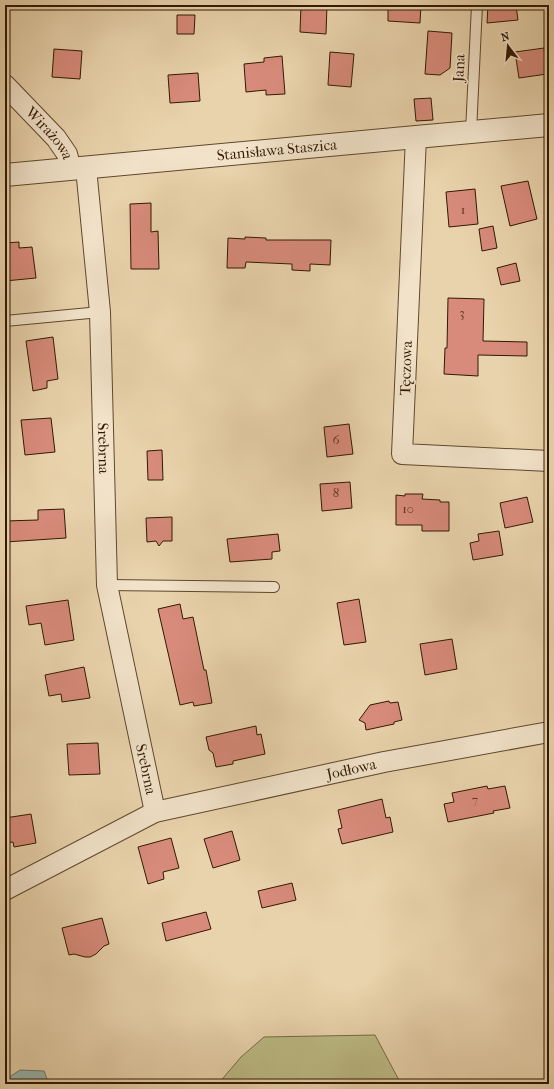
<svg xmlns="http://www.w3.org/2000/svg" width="554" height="1089" viewBox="0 0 554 1089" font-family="'IM FELL French Canon',serif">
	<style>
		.green { fill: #bcbb85; stroke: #766a44 }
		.water { fill: #99b7b0; stroke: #6f786b }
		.building { fill: #d88b7b; stroke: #311903 }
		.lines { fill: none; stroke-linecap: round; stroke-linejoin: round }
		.service-casing { stroke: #5f482d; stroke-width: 12 }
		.minor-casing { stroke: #5f482d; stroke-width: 22 }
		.tertiary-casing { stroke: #5f482d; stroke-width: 24 }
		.service { stroke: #f1e2c9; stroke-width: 10 }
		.minor { stroke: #f1e2c9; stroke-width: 20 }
		.tertiary { stroke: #f1e2c9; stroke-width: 22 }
		.labels { text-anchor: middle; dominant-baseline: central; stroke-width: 3.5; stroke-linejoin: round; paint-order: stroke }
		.number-label { font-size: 13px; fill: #5b3621 }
		.street-label { font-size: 15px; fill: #311903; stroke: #f1e2c9 }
	</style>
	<rect width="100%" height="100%" fill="#e9d3ac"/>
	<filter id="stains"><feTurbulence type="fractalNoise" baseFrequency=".005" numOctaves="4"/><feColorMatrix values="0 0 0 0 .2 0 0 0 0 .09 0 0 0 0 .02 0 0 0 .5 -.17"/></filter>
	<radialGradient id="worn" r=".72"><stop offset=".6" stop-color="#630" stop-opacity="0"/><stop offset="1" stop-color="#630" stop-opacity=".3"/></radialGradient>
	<!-- green -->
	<path class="green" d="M375 1035 401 1084H218L241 1057 264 1037Z"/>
	<!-- water -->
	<path class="water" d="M20 1070 44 1071 49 1084H5V1080Z"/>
	<!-- building -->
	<g class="building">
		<path d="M301 5H327L326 34 300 32Z"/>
		<path d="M388 5H421L420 23 388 21Z"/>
		<path d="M488 5H516L518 20 487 23Z"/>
		<path d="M177 15H195L194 34H177Z"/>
		<path d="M428 31 452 33 450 68 440 75 425 74Z"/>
		<path d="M544 48 547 74 519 78 515 52Z"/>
		<path d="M54 49 82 51 80 79 52 77Z"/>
		<path d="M330 52 354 54 351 87 328 85Z"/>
		<path d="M282 56 285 94 266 95V90L246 92 244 64 264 62V58Z"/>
		<path d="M198 73 200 101 170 103 168 75Z"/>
		<path d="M431 98 433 120 416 121 414 99Z"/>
		<path d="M528 181 537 219 510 226 501 186Z"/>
		<path d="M475 189 478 224 449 227 446 192Z"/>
		<path d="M151 203V232L158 231 159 269H131L130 204Z"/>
		<path d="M493 226 497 248 482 251 479 229Z"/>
		<path d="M245 237 266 238V240H331L330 265 310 264V271L292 270V264L246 262 245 268H227L228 238 245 239Z"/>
		<path d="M19 242V248L32 247 36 278 5 281V243Z"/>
		<path d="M516 263 520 281 501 285 497 268Z"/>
		<path d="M448 298 484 299 483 341 527 342V356L478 355V376L444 374 445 348H447Z"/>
		<path d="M53 337 58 379 47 381V388L33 391 26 341Z"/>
		<path d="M51 418 55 452 25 455 21 420Z"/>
		<path d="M349 424 353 454 327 457 324 427Z"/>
		<path d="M162 450 163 480H148L147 451Z"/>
		<path d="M350 482 352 508 322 511 320 484Z"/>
		<path d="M405 494H423L422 499 440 500V502H449V531H422V525H396V495L405 496Z"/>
		<path d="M527 497 533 522 505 528 500 503Z"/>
		<path d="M64 509 66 538 5 542V521L38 520V510Z"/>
		<path d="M172 517V541H163L159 546 156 541 147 542 146 518Z"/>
		<path d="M499 531 503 555 473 560 470 543 479 541 478 534Z"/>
		<path d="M278 534 280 551 272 552V559L230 562 227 539Z"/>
		<path d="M359 599 366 642 344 645 337 603Z"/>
		<path d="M68 600 74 640 45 645 41 623 29 625 26 606Z"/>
		<path d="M180 604 183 619 193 617 204 670H206L212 703 194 706 193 702 180 705 158 609Z"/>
		<path d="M452 639 457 669 425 675 420 644Z"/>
		<path d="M84 667 90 698 62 702 61 694 49 696 45 675Z"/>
		<path d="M389 701 390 703 398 702 402 720 394 722V724L366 730 365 723 359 720 370 705Z"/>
		<path d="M256 726 257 735 261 734 265 754 233 761V764L216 767 213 753 209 750 206 737Z"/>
		<path d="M98 743 100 774 69 775 67 744Z"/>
		<path d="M487 786 488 789 505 786 510 808 493 811 494 813 448 822 444 804 454 802 452 793Z"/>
		<path d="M382 799 386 818 390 817 393 832 342 844 338 829 342 828 338 810Z"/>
		<path d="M31 814 36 843 14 847 13 842 5 843V818Z"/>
		<path d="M232 831 240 860 213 868 204 839Z"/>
		<path d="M171 838 179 868 163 872 164 879 148 884 138 847Z"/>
		<path d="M292 883 296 900 262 908 258 891Z"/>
		<path d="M206 912 211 929 166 941 162 923Z"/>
		<path d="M102 918 109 944 104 946 96 954 90 957H85L74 954 69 955 62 928Z"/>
	</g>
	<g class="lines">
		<defs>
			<g id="service">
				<path d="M471 132 477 5"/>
				<path d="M5 321 100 312"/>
				<path d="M107 585 274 587"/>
			</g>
			<g id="minor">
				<path id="s1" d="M5 85 56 138 67 154 71 169"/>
				<path d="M416 137 402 454 549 461"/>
				<path id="s2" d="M86 168 100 312 107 585 155 812"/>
				<path id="s3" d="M5 890 155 812 384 762 549 732"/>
			</g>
			<g id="tertiary">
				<path id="s4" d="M5 175 416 137 549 125"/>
			</g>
		</defs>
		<!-- service casing -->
		<use href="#service" class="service-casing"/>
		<!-- minor casing -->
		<use href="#minor" class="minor-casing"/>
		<!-- tertiary casing -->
		<use href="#tertiary" class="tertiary-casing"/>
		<!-- service -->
		<use href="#service" class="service"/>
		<!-- minor -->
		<use href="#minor" class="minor"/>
		<!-- tertiary -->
		<use href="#tertiary" class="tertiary"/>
	</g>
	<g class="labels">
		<!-- number labels -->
		<g class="number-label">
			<text x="463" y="209">1</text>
			<text x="462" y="312">3</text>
			<text x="336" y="439">6</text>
			<text x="336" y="492">8</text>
			<text x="408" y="508">10</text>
			<text x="475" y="799">7</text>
		</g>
		<!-- street labels -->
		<g class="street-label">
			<text transform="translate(459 68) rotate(-87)">Jana</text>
			<text stroke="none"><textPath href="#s1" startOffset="66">Wirażowa</textPath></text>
			<text stroke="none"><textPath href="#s4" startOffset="273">Stanisława Staszica</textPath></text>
			<text transform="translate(406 368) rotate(-88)">Tęczowa</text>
			<text stroke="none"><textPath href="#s2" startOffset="281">Srebrna</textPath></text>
			<text stroke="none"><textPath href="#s2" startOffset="606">Srebrna</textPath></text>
			<text stroke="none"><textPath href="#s3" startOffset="370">Jodłowa</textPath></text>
		</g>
	</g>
	<!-- margin -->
	<rect width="554" height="1089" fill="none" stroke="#e9d3ac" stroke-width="20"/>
	<rect x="6" y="6" width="542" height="1077" fill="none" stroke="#311903" stroke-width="2"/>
	<rect x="10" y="10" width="534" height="1069" fill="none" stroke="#311903"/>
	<!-- north arrow -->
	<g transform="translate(508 46) rotate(344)" stroke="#f1e2c9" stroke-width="3" paint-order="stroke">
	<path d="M0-3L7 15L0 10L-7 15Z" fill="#311903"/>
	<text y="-6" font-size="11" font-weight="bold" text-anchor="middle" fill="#311903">N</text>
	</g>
	<rect width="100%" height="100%" filter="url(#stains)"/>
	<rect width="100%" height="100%" fill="url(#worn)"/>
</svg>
